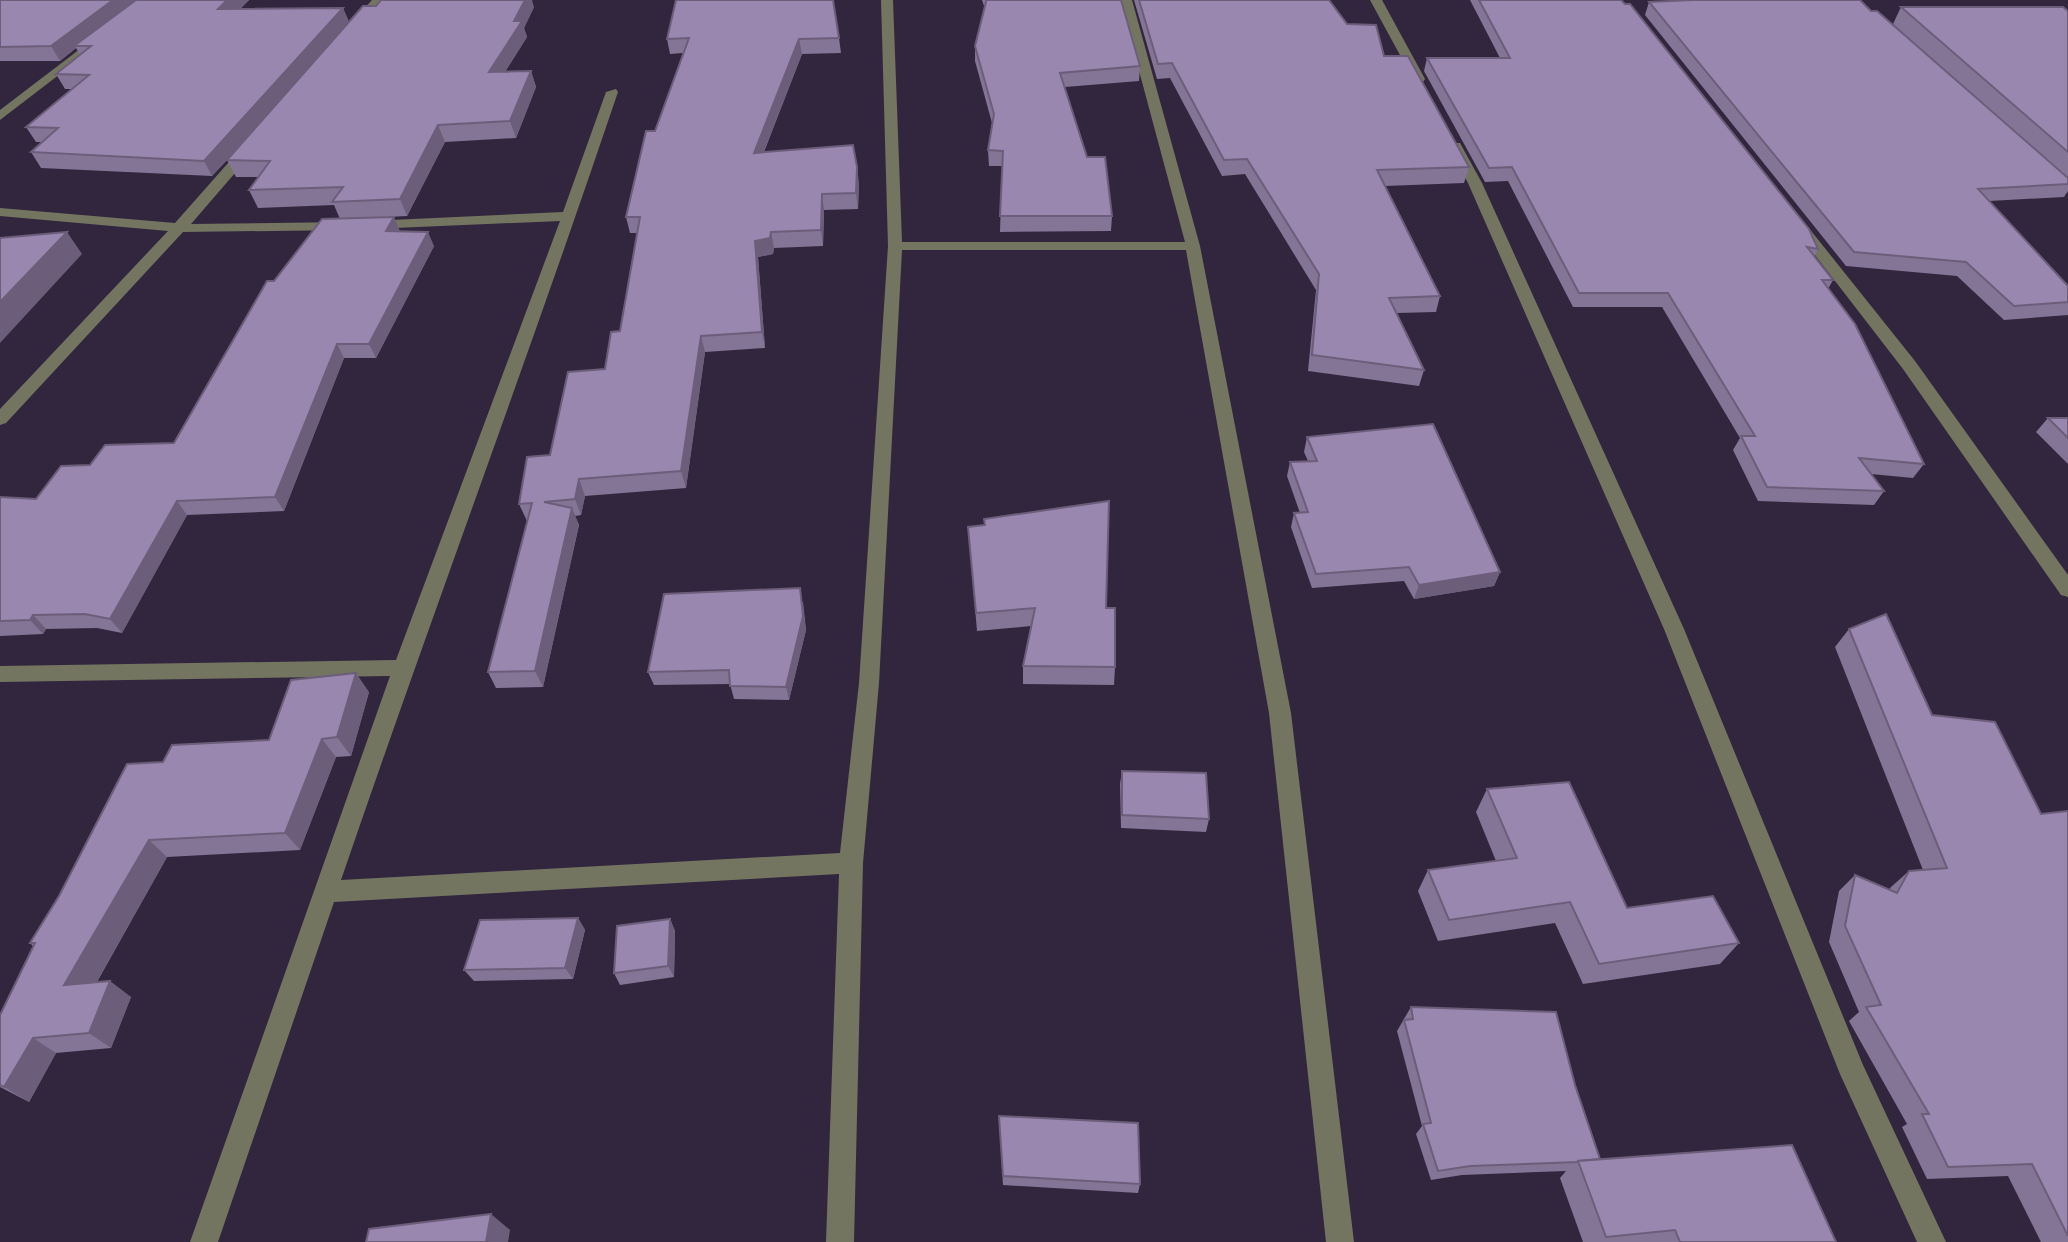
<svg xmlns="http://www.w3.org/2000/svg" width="2068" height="1242" viewBox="0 0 2068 1242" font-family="'Space Grotesk',sans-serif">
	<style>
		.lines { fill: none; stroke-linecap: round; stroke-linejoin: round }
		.minor { fill: #747561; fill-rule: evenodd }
		.wall { fill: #847496 }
		.shaded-wall { fill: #6c5e7a }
		.building { fill: #9a87af; stroke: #6c5e7a; stroke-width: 2 }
	</style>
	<rect width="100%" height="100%" fill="#32263e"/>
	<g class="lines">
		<!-- minor -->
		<g class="minor">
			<path d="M372 0H384L360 26H352V22Z"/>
			<path d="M881 0H893L902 242H1185L1120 0H1132L1200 246 1291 713 1354 1242H1326L1269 713 1186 250H902L879 683 863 863 854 1242H826L839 874 334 902 218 1242H190L390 676 0 682V666L396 660 560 221 348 230 183 232 6 423 0 425V409L168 231 0 216V208L175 223 244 145H254V151L191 224 348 222 563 212 606 92 616 89 618 92C529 356 431 617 341 880L840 853 859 683 888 246Z"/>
			<path d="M1370 0H1382L1425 79 1423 82 1413 79Z"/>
			<path d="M97 36 107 38 0 120V110Z"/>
			<path d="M1450 143H1460L1482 183 1684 629 1863 1065 1946 1242H1917L1840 1074 1664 629 1468 183 1448 146Z"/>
			<path d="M1803 226 1808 227 1915 361 2068 575V597L2061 595 1903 369 1798 233 1796 230Z"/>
		</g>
	</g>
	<!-- wall -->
	<g class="wall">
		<path d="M0 0H249L240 9 343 8 349 22 534 7 524 28 527 37 505 72 531 71 536 87 516 138 445 142 407 216 365 218 400 231 434 246 376 358H344L284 511 187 515 122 633 97 628 46 629 43 634 0 636V497L36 499 90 465 174 443 274 281 340 219 334 205 258 208 249 190 258 177H236L227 160 212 176 41 168 31 152 43 142H36L26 127 72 89H65L56 74 80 55 76 48 60 61H0Z"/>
		<path d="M676 0 839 38 841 53 802 54 764 152 859 183 858 209 824 210 823 246 774 248 773 254 758 257 765 348 705 352 686 488 585 496 581 515 575 516 579 525 543 687 496 688 488 672 527 521 519 504 605 369 620 331 638 233H630L626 217 655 131 683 53 670 54 667 39Z"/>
		<path d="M982 0H1121L1140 66 1139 81 1065 87 1087 157 1112 216 1111 231 1000 232 1002 166H989L988 150 992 123 975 61V46L985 9Z"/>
		<path d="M1134 0H1329L1347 24 1384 56 1469 167 1464 183 1385 186 1440 296 1436 312 1397 313 1424 370 1419 386 1308 371 1316 290 1245 174 1222 176 1170 78 1157 79Z"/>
		<path d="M1470 0H1621L1818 249 1814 257 1833 280 1828 289 1924 464 1913 478 1871 474 1884 491 1874 505 1758 501 1733 450 1740 438 1662 307H1573L1508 181 1485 182 1424 71 1427 58H1500Z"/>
		<path d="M1649 2 1871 11 1945 71 1893 24 1901 7 2068 11V191L2064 197 1989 201 2068 286V315L2004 320 1957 276 1846 266 1645 15Z"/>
		<path d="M2048 418H2068V464L2036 432Z"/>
		<path d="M1307 437 1500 572 1494 586 1414 599 1404 581 1312 588 1291 527 1294 513H1300L1287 476 1290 462 1308 461 1304 452Z"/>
		<path d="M984 519 1106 608 1115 667 1114 685 1023 684V666L1031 626 977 631 968 527 984 525Z"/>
		<path d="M803 602 806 630 789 700 734 699 730 684 654 685 648 672Z"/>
		<path d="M1849 629 1932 715 2041 814 2068 811V1242H2041L2008 1176 1927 1179 1902 1127 1907 1124 1849 1021 1859 1012 1829 942 1839 891 1855 875 1889 890 1891 887 1909 871 1923 870 1835 647Z"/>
		<path d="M369 692 351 756 336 757 300 850 167 857 97 982 131 997 111 1048 56 1053 29 1102 0 1087V1015L33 946 30 943 163 762 269 740Z"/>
		<path d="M1122 771 1209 819 1206 832 1121 828 1120 784Z"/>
		<path d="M1487 789 1627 908 1739 943 1720 964 1583 984 1555 923 1438 941 1418 891 1428 870 1496 861 1476 812Z"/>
		<path d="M578 918 585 930 573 979 474 981 464 970Z"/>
		<path d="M670 919 675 931 674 977 620 985 614 973Z"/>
		<path d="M1411 1007 1575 1085 1600 1159 1836 1242H1583L1560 1178 1566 1171 1462 1175 1431 1180 1416 1134 1422 1126 1397 1031Z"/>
		<path d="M999 1116 1140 1184 1138 1193 1003 1185Z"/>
	</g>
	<!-- shaded-wall -->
	<g class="shaded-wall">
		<path d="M113 0H139L74 46 76 48 60 61 51 46Z"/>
		<path d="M227 0H249L224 23 218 9Z"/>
		<path d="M525 0H532L534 7 524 28 527 37 494 89 489 72Z"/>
		<path d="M343 8 349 22 212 176 204 161Z"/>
		<path d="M799 39 802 54 757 169 754 153Z"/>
		<path d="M531 71 536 87 516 138 510 121Z"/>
		<path d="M438 125 445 142 407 216 400 199Z"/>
		<path d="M857 167 859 183 858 209 856 193Z"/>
		<path d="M822 194 824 210 823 246 821 230Z"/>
		<path d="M394 217 400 231 392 245 386 231Z"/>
		<path d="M67 232 82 254 0 343V302Z"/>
		<path d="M428 232 434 246 376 358 369 344Z"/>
		<path d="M771 232 774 248 773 254 758 257 765 348 762 332 755 241Z"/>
		<path d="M701 336 705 352 686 488 681 471Z"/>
		<path d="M337 344 344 358 284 511 275 497Z"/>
		<path d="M579 479 585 496 581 515 575 499Z"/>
		<path d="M177 501 187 515 122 633 110 619Z"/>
		<path d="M572 508 579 525 543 687 535 671Z"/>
		<path d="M1500 572 1494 586 1414 599 1419 585Z"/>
		<path d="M800 588 806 630 789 700 786 687Z"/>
		<path d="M33 615 46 629 43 634 30 620Z"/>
		<path d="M356 673 369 692 351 756 337 737Z"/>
		<path d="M322 739 336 757 300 850 285 833Z"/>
		<path d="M149 840 167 857 86 1001 64 985Z"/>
		<path d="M578 918 585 930 573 979 565 968Z"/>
		<path d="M670 919 675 931 674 977 668 966Z"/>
		<path d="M110 981 131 997 111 1048 89 1033Z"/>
		<path d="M33 1038 56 1053 29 1102 4 1087Z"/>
		<path d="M491 1214 510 1230 508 1242H486Z"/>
	</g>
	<!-- building -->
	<g class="building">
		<path d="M0 0H113L51 46 0 47Z"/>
		<path d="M136 0H227L218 9 343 8 204 161 31 152 58 128 26 127 89 75 56 74 91 46H74Z"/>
		<path d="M381 0H525L514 21H522L489 72 531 71 510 121 438 125 400 199 332 202 343 187 249 190 270 161 227 160 363 6H376Z"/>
		<path d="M676 0H833L839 38 799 39 754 153 853 145 857 167 856 193 822 194 821 230 771 232 770 238 755 241 762 332 701 336 681 471 579 479 575 499 544 502 572 508 535 671 488 672 532 503 519 504 527 457 550 455 568 372 605 369 611 332 620 331 640 217H626L646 131H655L689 38 667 39Z"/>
		<path d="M986 0H1121L1140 66 1060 73 1087 157H1105L1112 216H1000L1003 151 988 150 994 114 975 46 986 2Z"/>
		<path d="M1139 0H1329L1347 24 1376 25 1384 56H1408L1469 167 1377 170 1440 296 1389 298 1424 370 1312 355 1319 274 1247 159 1224 160 1172 63 1158 64Z"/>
		<path d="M1479 0H1621L1625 4H1630L1809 229 1818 249 1807 247 1833 280H1822L1855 324 1924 464 1859 458 1884 491 1767 487 1741 436H1755L1668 293H1579L1512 167 1489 168 1427 58H1510Z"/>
		<path d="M1692 0H1860L1871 11H1877L2068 178V184L1978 189 2068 286V302L2014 306 1966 262 1854 252 1649 2Z"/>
		<path d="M1901 7H2063L2068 11V152Z"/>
		<path d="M394 217 386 231 428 232 369 344H337L275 497 177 501 110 619 85 614 33 615 30 620 0 621V497L36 499 61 466 90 465 105 445 174 443 267 281H274L322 219Z"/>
		<path d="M67 232 0 302V238Z"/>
		<path d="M2048 418H2068V438Z"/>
		<path d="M1433 424 1500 572 1419 585 1409 567 1316 574 1294 513 1308 512 1290 462 1317 461 1307 437Z"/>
		<path d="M1109 501 1106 608H1115V667L1023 666 1035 608 976 613 968 527 985 525 984 519Z"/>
		<path d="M800 588 803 616 786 687 730 686 729 670 648 672 664 594Z"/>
		<path d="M1886 614 1932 715 1995 722 2041 814 2068 811V1236L2032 1164 1948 1167 1922 1114H1929L1866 1007 1881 1005 1845 926 1855 875 1897 893 1909 871 1947 868 1849 629Z"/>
		<path d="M356 673 337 737 322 739 285 833 149 840 64 985 110 981 89 1033 33 1038 4 1087 0 1085V1015L35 943H30L59 896 127 764 163 762 172 745 269 740 291 680Z"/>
		<path d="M1122 771 1206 773 1209 819 1122 815Z"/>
		<path d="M1569 782 1627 908 1713 896 1739 943 1599 964 1570 902 1449 920 1428 870 1517 858 1487 789Z"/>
		<path d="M578 918 565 968 464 970 480 920Z"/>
		<path d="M670 919 668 966 614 973 617 926Z"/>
		<path d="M1411 1007 1556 1012 1575 1085 1600 1159 1578 1161V1162L1470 1166 1438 1171 1423 1124 1431 1123 1404 1020 1413 1019Z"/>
		<path d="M999 1116 1138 1123 1140 1184 1003 1176Z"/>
		<path d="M1792 1145 1836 1242H1680L1675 1230 1606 1237 1578 1161Z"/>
		<path d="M491 1214 486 1242H366L369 1229Z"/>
	</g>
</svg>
